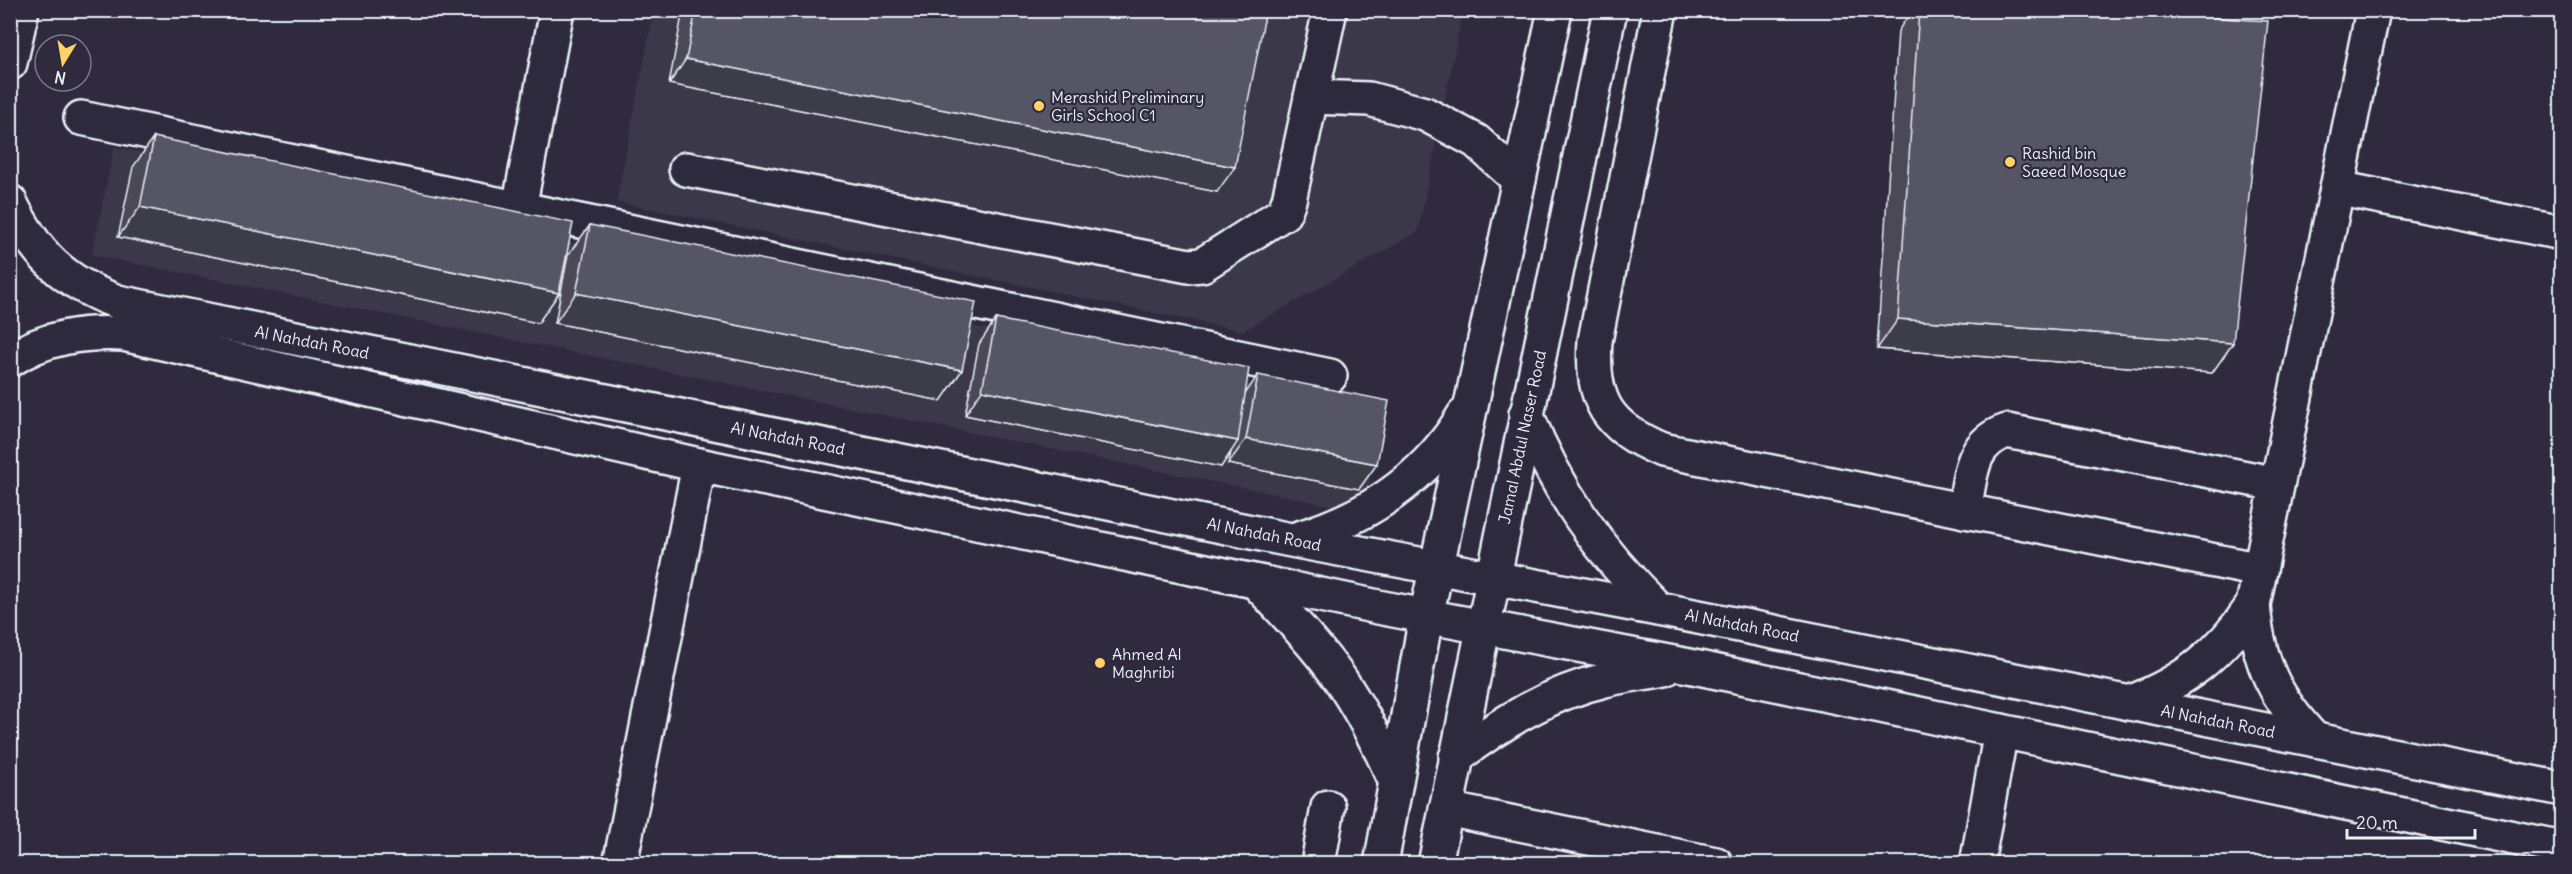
<svg xmlns="http://www.w3.org/2000/svg" width="2572" height="874" viewBox="0 0 2572 874" font-family="Delius,sans-serif">
	<style>
		.built { fill: #3b3749 }
		.lines { fill: none; stroke-linecap: round; stroke-linejoin: round }
		.minor-casing { stroke: #e8f1f8; stroke-width: 38 }
		.major-casing { stroke: #e8f1f8; stroke-width: 38 }
		.minor { stroke: #2f2a3d; stroke-width: 33 }
		.major { stroke: #2f2a3d; stroke-width: 33 }
		.wall { fill: #4b4957; stroke: #e8f1f8; stroke-width: 1.5 }
		.shaded-wall { fill: #3d3c47; stroke: #e8f1f8; stroke-width: 1.5 }
		.building { fill: #575565; stroke: #e8f1f8; stroke-width: 1.5 }
		.poi-dot { fill: #ffd166; stroke: #2f2a3d; stroke-width: 2 }
		.labels { text-anchor: middle; dominant-baseline: central; stroke-width: 4.5; stroke-linejoin: round; paint-order: stroke }
		.poi-label { font-size: 16px; fill: #e8f1f8; stroke: #2f2a3d; text-anchor: start }
		.street-label { font-size: 16px; fill: #e8f1f8; stroke: #2f2a3d }
	</style>
	<rect width="100%" height="100%" fill="#2f2a3d"/>
	<filter id="ink" filterUnits="userSpaceOnUse"><feTurbulence type="fractalNoise" baseFrequency=".0167" numOctaves="2"/><feDisplacementMap in="SourceGraphic" scale="12" xChannelSelector="R" yChannelSelector="G"/><feConvolveMatrix kernelMatrix="1 2 1 2 8 2 1 2 1" color-interpolation-filters="sRGB"/></filter>
	<g filter="url(#ink)">
		<!-- built -->
		<g class="built">
			<path d="M654 11H1463L1418 232 1243 331 616 202Z"/>
			<path d="M114 147 1383 412 1363 512 92 255Z"/>
		</g>
		<g class="lines">
			<defs>
				<g id="minor">
					<path d="M1660 10 1595 341C1591 401 1607 427 1662 450L2260 570"/>
					<path d="M1311 97 1369 99 1425 114 1476 141 1519 180"/>
					<path d="M81 118 1330 376"/>
					<path d="M686 169 1189 266 1202 265 1284 213 1289 200 1330 10"/>
					<path d="M2337 188 2562 233"/>
					<path d="M10 202C35 254 63 282 118 302L1291 540 1658 609 2562 789"/>
					<path d="M519 208 557 10"/>
					<path d="M10 360C45 337 83 332 123 334L699 465 1383 608 1684 665 2562 848"/>
					<path d="M1526 414C1558 492 1598 550 1658 609"/>
					<path d="M1964 511C1971 477 1969 443 2007 431L2277 484"/>
					<path d="M1296 539C1367 518 1425 480 1464 415"/>
					<path d="M1256 582C1285 613 1315 644 1340 679 1362 711 1379 745 1395 780"/>
					<path d="M2129 703C2185 682 2220 654 2253 605"/>
					<path d="M2315 740C2275 698 2258 663 2253 605L2373 10"/>
					<path d="M1456 757C1501 723 1549 693 1605 680 1624 675 1645 673 1665 669"/>
					<path d="M1446 809 1716 864"/>
					<path d="M620 864 699 465"/>
					<path d="M1318 864 1328 807"/>
					<path d="M1381 864 1426 617 1555 10"/>
					<path d="M1435 864 1610 10"/>
					<path d="M1977 864 2001 731"/>
				</g>
				<path id="major" d="M10 63 22 10"/>
			</defs>
			<!-- minor casing -->
			<use href="#minor" class="minor-casing"/>
			<!-- major casing -->
			<use href="#major" class="major-casing"/>
			<!-- minor -->
			<use href="#minor" class="minor"/>
			<!-- major -->
			<use href="#major" class="major"/>
		</g>
		<!-- wall -->
		<g class="wall">
			<path d="M683 10H1266L1217 192 669 84Z"/>
			<path d="M1912 10H2092L2233 343 2212 373 1877 349 1898 31Z"/>
			<path d="M154 137 559 293 538 323 118 237 133 167Z"/>
			<path d="M590 225 962 370 941 401 555 323 568 255Z"/>
			<path d="M996 319 1245 394 1258 375 1377 464 1359 489 1228 464 1231 452 1221 467 965 415 979 344Z"/>
		</g>
		<!-- shaded-wall -->
		<g class="shaded-wall">
			<path d="M686 59 1235 167 1217 192 669 84Z"/>
			<path d="M140 207 559 293 538 323 118 237Z"/>
			<path d="M576 293 962 370 941 401 555 323Z"/>
			<path d="M1898 319 2233 343 2212 373 1877 349Z"/>
			<path d="M982 390 1238 441 1221 467 965 415Z"/>
			<path d="M1246 439 1377 464 1359 489 1228 464Z"/>
		</g>
		<!-- building -->
		<g class="building">
			<path d="M696 10H1266L1235 167 686 59Z"/>
			<path d="M1919 10H2092L2268 21 2233 343 1898 319Z"/>
			<path d="M154 137 573 223 559 293 140 207Z"/>
			<path d="M590 225 976 302 962 370 576 293Z"/>
			<path d="M996 319 1249 368 1238 441 982 390Z"/>
			<path d="M1258 375 1389 401 1377 464 1246 439Z"/>
		</g>
	</g>
	<!-- markers -->
	<g class="poi-dot">
		<circle cx="1039" cy="106" r="6"/>
		<circle cx="2010" cy="162" r="6"/>
		<circle cx="1100" cy="663" r="6"/>
	</g>
	<g class="labels">
		<!-- poi labels -->
		<g class="poi-label">
			<text x="1051" y="97">Merashid Preliminary<tspan x="1051" dy="18">Girls School C1</tspan></text>
			<text x="2022" y="153">Rashid bin<tspan x="2022" dy="18">Saeed Mosque</tspan></text>
			<text x="1112" y="654">Ahmed Al<tspan x="1112" dy="18">Maghribi</tspan></text>
		</g>
		<!-- street labels -->
		<g class="street-label">
			<text transform="translate(312 342) rotate(11)">Al Nahdah Road</text>
			<text transform="translate(1522 437) rotate(-78)">Jamal Abdul Naser Road</text>
			<text transform="translate(788 438) rotate(11)">Al Nahdah Road</text>
			<text transform="translate(1264 534) rotate(11)">Al Nahdah Road</text>
			<text transform="translate(1742 625) rotate(11)">Al Nahdah Road</text>
			<text transform="translate(2218 721) rotate(11)">Al Nahdah Road</text>
		</g>
	</g>
	<!-- margin -->
	<rect width="2572" height="874" fill="none" stroke="#2f2a3d" stroke-width="36"/>
	<rect x="18" y="18" width="2536" height="838" fill="none" stroke="#e8f1f8" stroke-width="2" filter="url(#ink)"/>
	<!-- north arrow -->
	<g transform="translate(63 63) rotate(191)"><circle r="28" fill="#2f2a3d" stroke="#797a88" stroke-width="1.5"/>
	<path d="M0-4.5L10 22L0 15L-10 22Z" fill="#ffd166"/>
	<text y="-9" font-size="16" font-weight="bold" text-anchor="middle" fill="#e8f1f8">N</text>
	</g>
	<!-- scale -->
	<path d="M2347 829v9h128v-9" fill="none" stroke="#e8f1f8" stroke-width="3"/>
	<text x="2356" y="829" font-size="18" fill="#e8f1f8" stroke="#2f2a3d" stroke-width="4.5" paint-order="stroke">20 m</text>
</svg>
